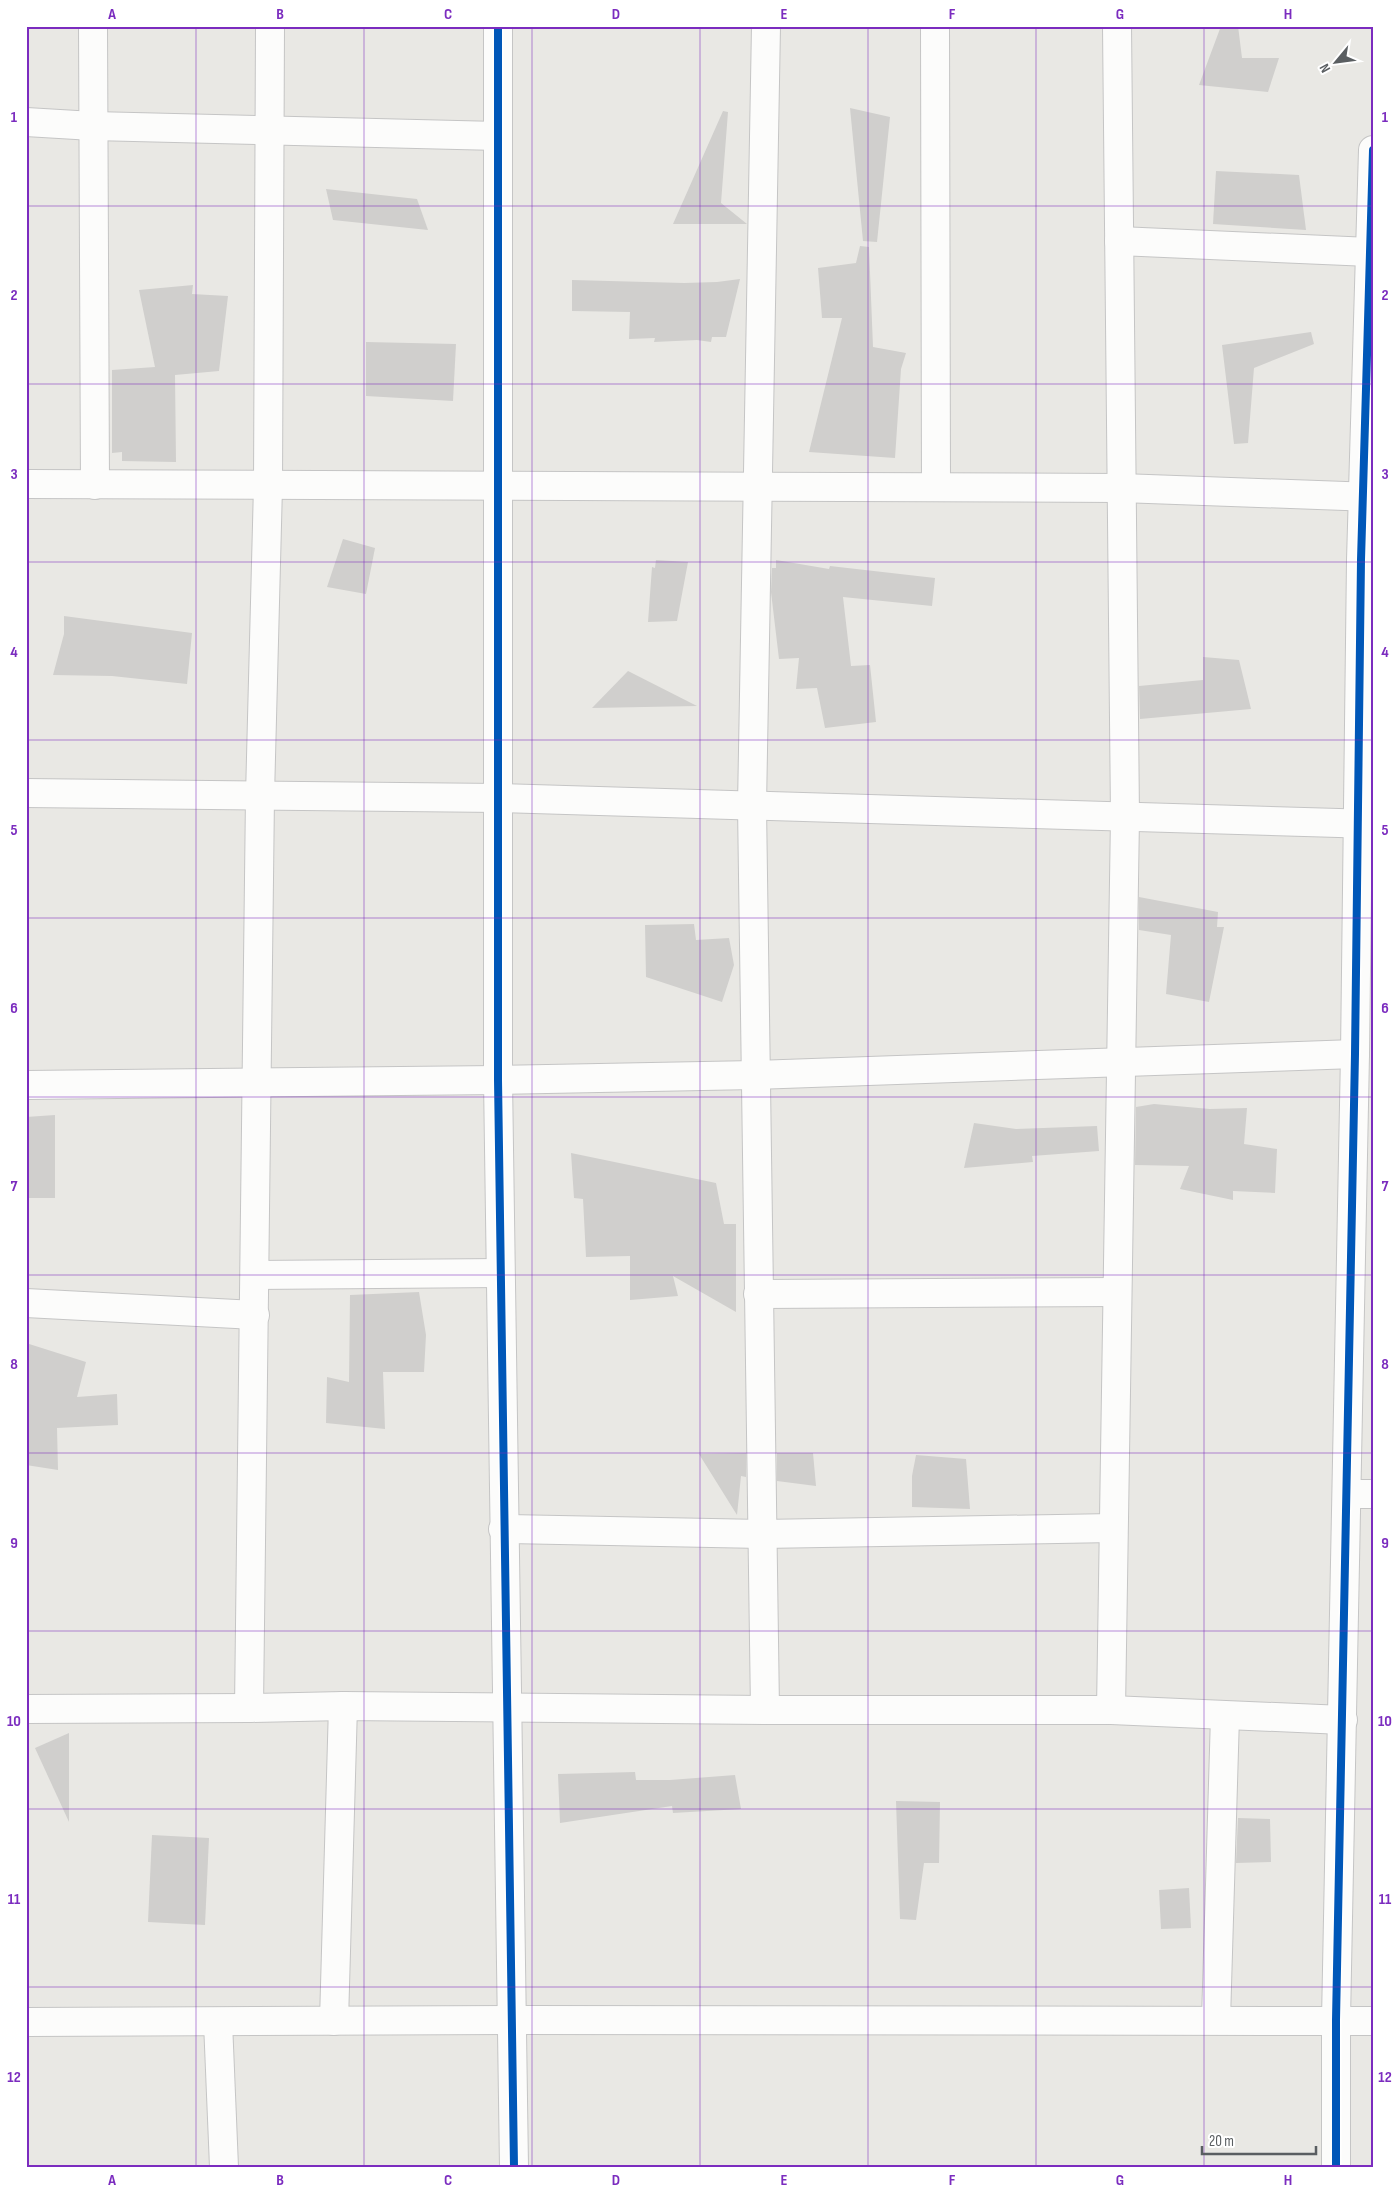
<svg xmlns="http://www.w3.org/2000/svg" width="1399" height="2193" viewBox="0 0 1399 2193" font-family="'Sofia Sans Condensed',sans-serif">
	<style>
		.building { fill: #d0cfcd }
		.lines { fill: none; stroke-linecap: round; stroke-linejoin: round }
		.minor-casing { stroke: #c5c5c5; stroke-width: 30 }
		.minor { stroke: #fcfcfb; stroke-width: 28 }
		.cycleway-casing { stroke: #fff; stroke-width: 11 }
		.cycleway { stroke: #0057b8; stroke-width: 8 }
		.grid { fill: none; stroke: #7b2cbf; stroke-width: 1; stroke-opacity: 0.55 }
		.neatline { fill: none; stroke: #7b2cbf; stroke-width: 2 }
		.grid-label { font-size: 16px; text-anchor: middle; font-weight: bold; fill: #7b2cbf }
	</style>
	<rect width="100%" height="100%" fill="#e9e8e4"/>
	<!-- building -->
	<g class="building">
		<path d="M1221 26H1238L1242 58H1279L1268 92 1199 85Z"/>
		<path d="M850 108 890 117 877 242 863 241Z"/>
		<path d="M723 111 728 112 721 203 747 224H673Z"/>
		<path d="M1216 171 1299 175 1306 230 1213 224Z"/>
		<path d="M326 189 417 199 428 230 333 220Z"/>
		<path d="M860 246 869 247 873 347 906 353 901 369 895 458 809 452 842 318H822L818 268 856 263Z"/>
		<path d="M740 279 726 337H712L711 342 697 340 654 342 655 338 629 339 630 312 572 311V280L684 283 717 282Z"/>
		<path d="M193 285 192 294 228 296 219 371 175 375 176 462 122 461V452L112 453V370L155 367 139 290Z"/>
		<path d="M1311 332 1314 344 1254 368 1248 443 1234 444 1222 345Z"/>
		<path d="M366 342 456 344 453 401 366 396Z"/>
		<path d="M343 539 375 548 366 594 327 587Z"/>
		<path d="M656 560 688 562 677 621 648 622 652 567 655 568Z"/>
		<path d="M776 560 829 569 830 566 935 578 932 606 843 597 851 666 870 665 876 722 825 728 817 688 796 689 799 658 779 659 771 592 772 568H776Z"/>
		<path d="M64 616 192 633 187 684 112 676 53 675 64 634Z"/>
		<path d="M1203 657 1239 660 1251 709 1140 719 1139 686 1203 680Z"/>
		<path d="M628 671 697 706 592 708Z"/>
		<path d="M1139 897 1218 912 1217 927H1224L1209 1002 1166 994 1171 935 1139 930Z"/>
		<path d="M694 924 696 940 729 938 734 965 722 1002 646 977 645 925Z"/>
		<path d="M1154 1104 1210 1109 1247 1108 1244 1144 1277 1149 1275 1193 1233 1191V1200L1180 1189 1189 1166 1135 1165 1136 1107Z"/>
		<path d="M55 1115V1198H26V1117Z"/>
		<path d="M974 1123 1016 1129 1097 1126 1099 1151 1032 1156 1033 1162 964 1168Z"/>
		<path d="M571 1153 716 1183 724 1224H736V1312L673 1276 678 1296 630 1300V1256L586 1257 583 1199 574 1198Z"/>
		<path d="M419 1292 426 1335 424 1372H383L385 1429 326 1423 327 1377 349 1382 350 1295Z"/>
		<path d="M26 1343 86 1362 77 1397 117 1394 118 1425 57 1428 58 1470 26 1465Z"/>
		<path d="M746 1453V1477L741 1476 737 1515 699 1454Z"/>
		<path d="M777 1453H813L816 1486 777 1481Z"/>
		<path d="M916 1455 966 1459 970 1509 912 1507V1476Z"/>
		<path d="M69 1733V1822L35 1748Z"/>
		<path d="M635 1772 636 1780H670L735 1775 741 1809 673 1813 672 1806 560 1823 558 1774Z"/>
		<path d="M896 1801 940 1802 939 1863H924L916 1920 900 1919Z"/>
		<path d="M1238 1818 1270 1819 1271 1862 1236 1863Z"/>
		<path d="M152 1835 209 1838 205 1925 148 1922Z"/>
		<path d="M1189 1888 1191 1928 1161 1929 1159 1890Z"/>
	</g>
	<g class="lines">
		<defs>
			<g id="minor">
				<path d="M93 26 95 485"/>
				<path d="M498 26V1080L514 2167"/>
				<path d="M935 26 936 487"/>
				<path d="M26 122 93 126 498 136"/>
				<path d="M1119 241 1370 252"/>
				<path d="M26 484 1121 488 1373 497"/>
				<path d="M26 793 499 798 1373 824"/>
				<path d="M26 1085 498 1080 755 1075 1355 1054"/>
				<path d="M255 1275 500 1273"/>
				<path d="M758 1294 1117 1292"/>
				<path d="M26 1303 255 1315"/>
				<path d="M1347 1494H1373"/>
				<path d="M503 1529 762 1534 1113 1528"/>
				<path d="M249 1708 260 796 268 486 270 26"/>
				<path d="M26 1709 249 1708 343 1706 765 1710H1111L1343 1720"/>
				<path d="M765 1710 752 806 766 26"/>
				<path d="M1111 1710 1125 817 1117 26"/>
				<path d="M1216 2020 1225 1716"/>
				<path d="M334 2021 343 1706"/>
				<path d="M26 2022 513 2020 1373 2021"/>
				<path d="M218 2022 224 2167"/>
				<path d="M1336 2167V2020L1355 1054 1361 560 1373 150"/>
			</g>
		</defs>
		<!-- minor casing -->
		<use href="#minor" class="minor-casing"/>
		<!-- minor -->
		<use href="#minor" class="minor"/>
		<defs>
			<g id="cycleway">
				<path d="M498 26V1080L514 2167"/>
				<path d="M1336 2167V2020L1355 1054 1361 560 1373 150"/>
			</g>
		</defs>
		<!-- cycleway casing -->
		<use href="#cycleway" class="cycleway-casing"/>
		<!-- cycleway -->
		<use href="#cycleway" class="cycleway"/>
	</g>
	<!-- grid -->
	<path class="grid" d="M196 26V2167M364 26V2167M532 26V2167M700 26V2167M868 26V2167M1036 26V2167M1204 26V2167M26 206H1373M26 384H1373M26 562H1373M26 740H1373M26 918H1373M26 1097H1373M26 1275H1373M26 1453H1373M26 1631H1373M26 1809H1373M26 1987H1373"/>
	<!-- border -->
	<rect width="1399" height="2193" fill="none" stroke="#ffffff" stroke-width="55"/>
	<!-- north arrow -->
	<g transform="translate(1336 62) rotate(241)" stroke="#ffffff" stroke-width="4" paint-order="stroke">
	<path d="M0-4L9 19L0 12L-9 19Z" fill="#5a5e61"/>
	<text y="-8" font-size="14" font-weight="bold" text-anchor="middle" fill="#5a5e61">N</text>
	</g>
	<!-- scale -->
	<path d="M1202 2146v8h114v-8" fill="none" stroke="#5a5e61" stroke-width="2.5"/>
	<text x="1209" y="2146" font-size="15" fill="#5a5e61" stroke="#ffffff" stroke-width="4" paint-order="stroke">20 m</text>
	<rect x="28" y="28" width="1344" height="2138" class="neatline"/>
	<g class="grid-label">
		<text x="112" y="19">A</text>
		<text x="280" y="19">B</text>
		<text x="448" y="19">C</text>
		<text x="616" y="19">D</text>
		<text x="784" y="19">E</text>
		<text x="952" y="19">F</text>
		<text x="1120" y="19">G</text>
		<text x="1288" y="19">H</text>
		<text x="14" y="122">1</text>
		<text x="1385" y="122">1</text>
		<text x="14" y="300">2</text>
		<text x="1385" y="300">2</text>
		<text x="14" y="479">3</text>
		<text x="1385" y="479">3</text>
		<text x="14" y="657">4</text>
		<text x="1385" y="657">4</text>
		<text x="14" y="835">5</text>
		<text x="1385" y="835">5</text>
		<text x="14" y="1013">6</text>
		<text x="1385" y="1013">6</text>
		<text x="14" y="1191">7</text>
		<text x="1385" y="1191">7</text>
		<text x="14" y="1369">8</text>
		<text x="1385" y="1369">8</text>
		<text x="14" y="1548">9</text>
		<text x="1385" y="1548">9</text>
		<text x="14" y="1726">10</text>
		<text x="1385" y="1726">10</text>
		<text x="14" y="1904">11</text>
		<text x="1385" y="1904">11</text>
		<text x="14" y="2082">12</text>
		<text x="1385" y="2082">12</text>
		<text x="112" y="2185">A</text>
		<text x="280" y="2185">B</text>
		<text x="448" y="2185">C</text>
		<text x="616" y="2185">D</text>
		<text x="784" y="2185">E</text>
		<text x="952" y="2185">F</text>
		<text x="1120" y="2185">G</text>
		<text x="1288" y="2185">H</text>
	</g>
</svg>
